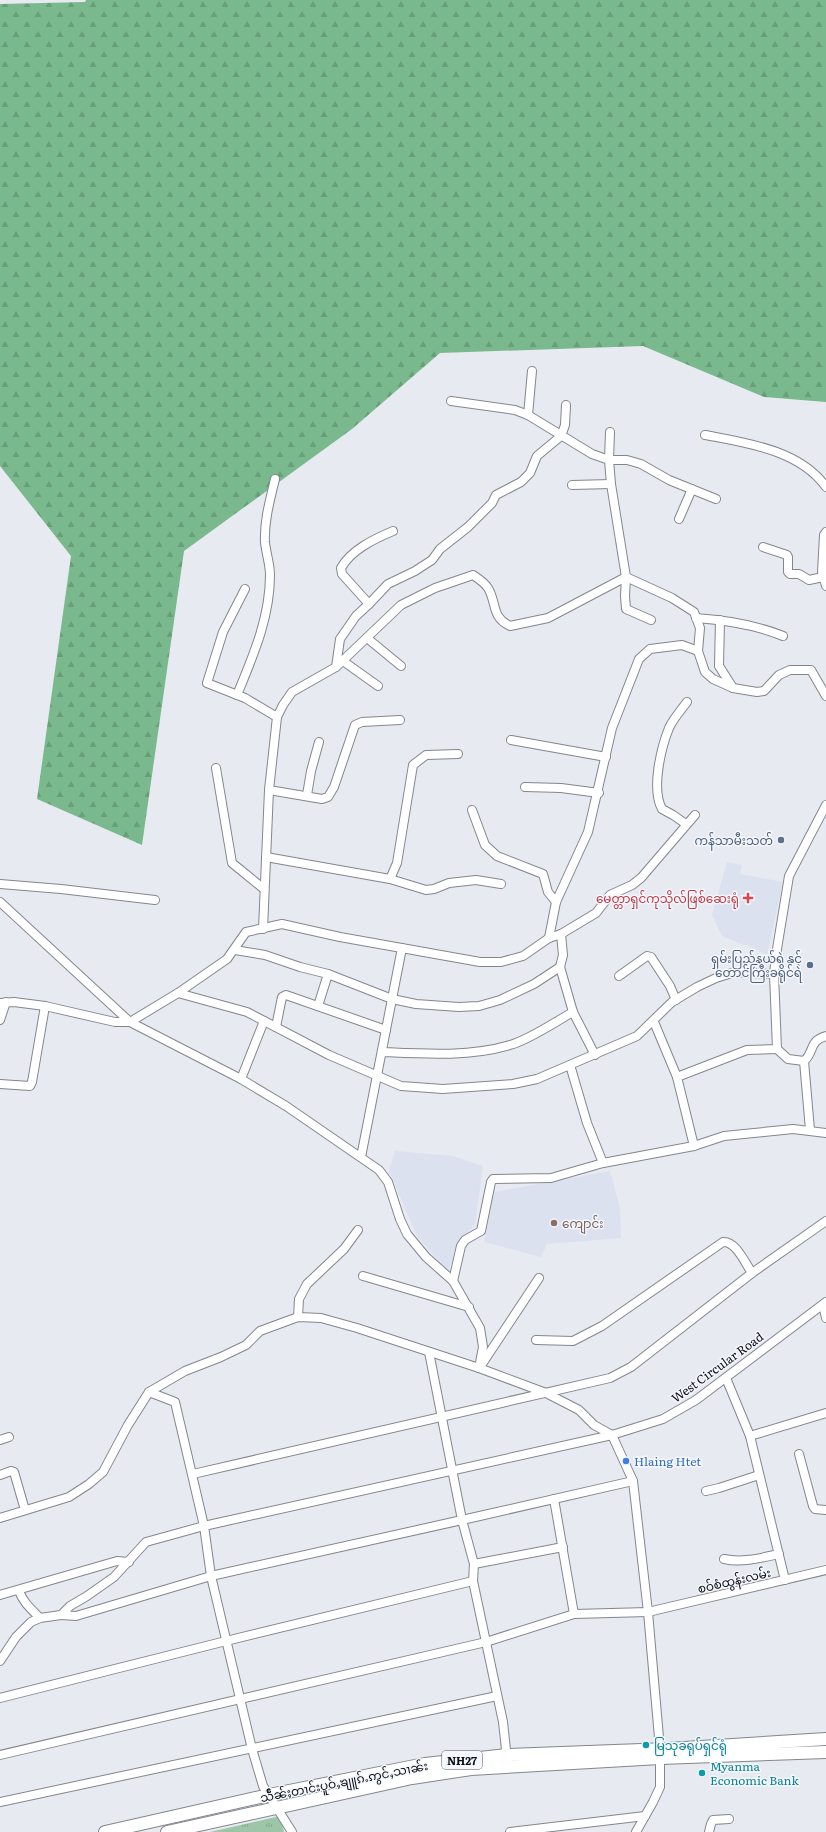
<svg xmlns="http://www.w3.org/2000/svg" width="826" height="1832" viewBox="0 0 826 1832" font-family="Literata,'Noto Sans Myanmar',serif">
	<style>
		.built { fill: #dce1f0 }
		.forest { fill: url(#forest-firs) }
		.park { fill: url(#park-tufts) }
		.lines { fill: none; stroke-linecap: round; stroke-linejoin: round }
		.minor-casing { stroke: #84868d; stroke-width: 10 }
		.highway-casing { stroke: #84868d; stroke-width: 14 }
		.minor { stroke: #fff; stroke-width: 8 }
		.highway { stroke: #fff; stroke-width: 12 }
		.service-dot { fill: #5c6f8a; stroke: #f4f7fe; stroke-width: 1.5 }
		.health-dot { fill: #e0444e; stroke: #f4f7fe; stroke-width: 1.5 }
		.education-dot { fill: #8d6e63; stroke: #f4f7fe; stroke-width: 1.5 }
		.shop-dot { fill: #3f7fe0; stroke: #f4f7fe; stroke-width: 1.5 }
		.culture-dot { fill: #0f9aa8; stroke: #f4f7fe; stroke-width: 1.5 }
		.labels { text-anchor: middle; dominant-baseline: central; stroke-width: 3; stroke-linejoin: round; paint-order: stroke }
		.shield { fill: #f4f7fe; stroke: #525357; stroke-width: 1 }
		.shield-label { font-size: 11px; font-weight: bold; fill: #0c0d0f }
		.service-label { font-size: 12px; fill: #4e5e75; stroke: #f4f7fe; text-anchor: end }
		.health-label { font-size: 12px; fill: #be3a42; stroke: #f4f7fe; text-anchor: end }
		.education-label { font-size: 12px; fill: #785e54; stroke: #f4f7fe; text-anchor: start }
		.street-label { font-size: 12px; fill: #0c0d0f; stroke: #f4f7fe }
		.shop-label { font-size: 12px; fill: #366cbe; stroke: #f4f7fe; text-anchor: start }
		.culture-label { font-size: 12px; fill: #0d838f; stroke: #f4f7fe; text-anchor: start }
	</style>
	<defs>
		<pattern id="forest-firs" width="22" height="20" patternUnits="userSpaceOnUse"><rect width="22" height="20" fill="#7ab98d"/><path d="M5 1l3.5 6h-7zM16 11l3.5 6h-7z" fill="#689e78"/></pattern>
		<pattern id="park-tufts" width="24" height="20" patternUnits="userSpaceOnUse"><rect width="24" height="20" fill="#9dc5a8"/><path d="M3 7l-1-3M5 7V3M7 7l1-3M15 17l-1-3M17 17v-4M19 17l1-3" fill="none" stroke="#86a88f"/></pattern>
	</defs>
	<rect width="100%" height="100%" fill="#e7eaf1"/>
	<!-- built -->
	<g class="built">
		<path d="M727 862 742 865 740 874 783 882 767 955 747 945H743L722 936 712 915Z"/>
		<path d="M395 1151 453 1156 483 1166 475 1224 458 1244 448 1272 417 1236 401 1199 389 1171Z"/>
		<path d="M610 1171 620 1208 621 1238 547 1244 541 1257 484 1242 494 1192Z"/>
	</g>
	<!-- forest -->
	<path class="forest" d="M86 0H826V402L764 397 643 346 440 353 352 429 184 551 142 845 37 799 71 556 0 466V4L85 2Z"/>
	<!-- park -->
	<path class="park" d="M280 1816 284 1832H210Z"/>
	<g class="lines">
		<defs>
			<g id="minor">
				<path d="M451 401 515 410 528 415 592 454 609 460H627L641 464 669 480 716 499"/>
				<path d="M528 415 532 371"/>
				<path d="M610 432 609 460 611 484 626 577 672 598 694 612 700 628 698 651 705 672 713 679 733 688 757 692 764 691 779 675 790 670H811L826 696"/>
				<path d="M705 435C747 443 800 450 826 487"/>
				<path d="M572 485 611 484"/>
				<path d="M679 519 692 489"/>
				<path d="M826 532 824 535 822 572 826 586"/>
				<path d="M763 547 787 555 788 557V572L790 574H799L809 580 823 577"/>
				<path d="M245 589 223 632 207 683 245 698 277 717"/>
				<path d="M369 604 342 574 341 568C351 550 374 539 393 531"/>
				<path d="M696 618C725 620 756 625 783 636"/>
				<path d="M720 620 719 666 733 688"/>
				<path d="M367 638 401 666"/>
				<path d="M343 661 378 686"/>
				<path d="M336 667 340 639 356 616 369 604 388 584 415 571 432 560 440 549 468 527 492 503 496 495 521 482 530 473 537 456 561 436 565 425 566 405"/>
				<path d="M237 695C253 656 270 618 270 575 270 564 266 553 265 542 264 521 270 500 275 479"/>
				<path d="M511 740 606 757"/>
				<path d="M216 768 232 863 264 889"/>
				<path d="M525 787 561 788 599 793"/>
				<path d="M269 790 322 799 328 797 334 787 355 725 362 722 400 720"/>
				<path d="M307 795 311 771 319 742"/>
				<path d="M826 805 789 876 776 955 774 974 777 1049 788 1059 804 1061C815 1052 808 1041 826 1036"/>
				<path d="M472 810 485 845 497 856 543 874 548 892 556 902"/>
				<path d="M686 824 673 815 662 809C651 789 661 748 669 728 673 719 681 710 687 702"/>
				<path d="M266 857 390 879 397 863 413 765 426 755 458 754"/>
				<path d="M390 879 426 890 434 889 449 883 476 880 501 884"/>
				<path d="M0 884 61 889 155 900"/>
				<path d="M0 902 130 1022 241 1079 286 1106 379 1170 388 1182 400 1219 407 1234 426 1257 453 1281 480 1328 483 1347 479 1368"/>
				<path d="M263 929 269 790 277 717 283 705 292 692 336 667 401 605 435 588 473 575C479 579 484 582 488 588 497 603 491 617 510 626L548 618 626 577 625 596 626 609 651 620"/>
				<path d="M561 934 563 955 560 967 573 1012 595 1055"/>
				<path d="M549 938 556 902 588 832 612 728 639 659 650 649 682 645 698 651"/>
				<path d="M235 950 265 955 300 967 328 974 392 999 416 1004 459 1007 479 1006 500 1000 534 984 560 967"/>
				<path d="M619 976 647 956 651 957 670 986 676 1000"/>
				<path d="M178 993 247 1012 329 1055 401 1086 443 1089 513 1084 537 1079 637 1036 672 1002 697 987 716 978 735 972 774 974"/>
				<path d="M0 1003 14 1002 45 1006 115 1022H130L178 993 227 959 246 932 282 924 340 937 480 962H501L523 956 549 938 561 934 596 913 610 895 632 885 641 878 695 815"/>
				<path d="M318 1006 328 974"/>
				<path d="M0 1020 6 1002"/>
				<path d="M654 1022 677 1077 694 1146"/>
				<path d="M276 1027 282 997 286 995 386 1030"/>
				<path d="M382 1052C425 1054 469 1057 510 1045 529 1040 555 1022 573 1012"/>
				<path d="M804 1061 810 1130"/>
				<path d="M570 1065 587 1123 603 1163"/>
				<path d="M677 1077 747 1050 777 1049"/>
				<path d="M241 1079 264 1021"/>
				<path d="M0 1084 30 1086 32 1082 45 1006"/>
				<path d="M361 1157 402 948"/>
				<path d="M363 1276 469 1307"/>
				<path d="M453 1281 461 1246 465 1240 481 1231 491 1182 493 1179 551 1178 603 1163 694 1146 724 1136 793 1129 826 1133"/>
				<path d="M823 1305 826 1318"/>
				<path d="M298 1317 299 1299 307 1284 344 1249 358 1230"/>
				<path d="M536 1340 573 1341 602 1326 723 1242C736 1241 745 1263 752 1273"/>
				<path d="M429 1352 462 1520 474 1564 473 1581 503 1722 507 1759"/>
				<path d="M482 1364 539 1278"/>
				<path d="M726 1378 750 1436 785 1580"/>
				<path d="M149 1392 175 1402 204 1526 211 1576 252 1749 263 1786 292 1832"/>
				<path d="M750 1436 826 1413"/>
				<path d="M0 1440 9 1437"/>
				<path d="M799 1454 813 1506 815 1509 826 1510"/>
				<path d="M193 1474 610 1378 631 1367 752 1273 826 1221"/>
				<path d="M0 1475 11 1471 14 1472 25 1510"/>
				<path d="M706 1491 719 1488 759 1475"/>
				<path d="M554 1499 574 1614"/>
				<path d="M0 1518 69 1497 89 1484 103 1472 128 1425 149 1392 185 1371 221 1357 246 1345 260 1331 298 1317 321 1318 357 1328 479 1368 546 1393 579 1410 594 1425 612 1435 633 1481 648 1612 660 1749V1787L653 1802 636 1832"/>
				<path d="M724 1559C742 1563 761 1558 779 1554"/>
				<path d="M474 1564 563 1547"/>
				<path d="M19 1591C23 1602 31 1609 40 1618"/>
				<path d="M0 1595 117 1561 129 1562"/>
				<path d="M61 1615 76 1616 211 1576 462 1520 633 1481"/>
				<path d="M0 1661 16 1637 31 1622 40 1618 61 1615 70 1606 87 1596 114 1577 146 1542 204 1526 612 1435 663 1419 696 1400 826 1302"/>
				<path d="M0 1698 226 1641 473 1581"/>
				<path d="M0 1755 486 1642 574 1614 648 1612 826 1570"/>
				<path d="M0 1802 497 1696"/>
				<path d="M510 1832 645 1816"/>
				<path d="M709 1832 711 1824 713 1820 729 1819"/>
			</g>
			<g id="highway">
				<path d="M105 1832 269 1795 425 1764 507 1755 668 1749 826 1739"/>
				<path d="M167 1832 412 1778 471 1769 660 1758 826 1752"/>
			</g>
		</defs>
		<!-- minor casing -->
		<use href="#minor" class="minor-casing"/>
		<!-- highway casing -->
		<use href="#highway" class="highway-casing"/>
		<!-- minor -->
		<use href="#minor" class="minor"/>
		<!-- highway -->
		<use href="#highway" class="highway"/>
	</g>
	<!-- markers -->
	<g class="service-dot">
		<circle cx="781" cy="840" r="4"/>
		<circle cx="810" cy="965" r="4"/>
	</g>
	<path class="health-dot" d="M746 892h4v4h4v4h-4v4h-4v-4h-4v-4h4z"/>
	<circle class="education-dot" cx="554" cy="1223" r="4"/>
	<circle class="shop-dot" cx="626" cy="1461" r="4"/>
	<g class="culture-dot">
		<circle cx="646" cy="1745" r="4"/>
		<circle cx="702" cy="1773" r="4"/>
	</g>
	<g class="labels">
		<!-- shield labels -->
		<rect class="shield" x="442" y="1751" width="40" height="18" rx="3"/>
		<g class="shield-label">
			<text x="462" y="1760">NH27</text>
		</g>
		<!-- service labels -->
		<g class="service-label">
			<text x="773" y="840">ကန်သာမီးသတ်</text>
			<text x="802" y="958">ရှမ်းပြည်နယ်ရဲ နှင့်<tspan x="802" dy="14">တောင်ကြီးခရိုင်ရဲ</tspan></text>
		</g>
		<!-- health labels -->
		<g class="health-label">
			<text x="739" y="898">မေတ္တာရှင်ကုသိုလ်ဖြစ်ဆေးရုံ</text>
		</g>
		<!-- education labels -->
		<g class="education-label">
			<text x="562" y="1223">ကျောင်း</text>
		</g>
		<!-- street labels -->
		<g class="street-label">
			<text transform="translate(717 1367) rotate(-36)">West Circular Road</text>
			<text transform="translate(734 1580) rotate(-13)">စဝ်စံထွန်းလမ်း</text>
			<text transform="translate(344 1781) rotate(-11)">သဵႅၼ်ႈတၢင်းပူဝ်ႇၶျူၵ်ႉဢွင်ႇသၢၼ်း</text>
		</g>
		<!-- shop labels -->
		<g class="shop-label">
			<text x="634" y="1461">Hlaing Htet</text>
		</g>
		<!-- culture labels -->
		<g class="culture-label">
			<text x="654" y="1745">မြသုခရုပ်ရှင်ရုံ</text>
			<text x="710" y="1766">Myanma<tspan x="710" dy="14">Economic Bank</tspan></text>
		</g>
	</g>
</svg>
